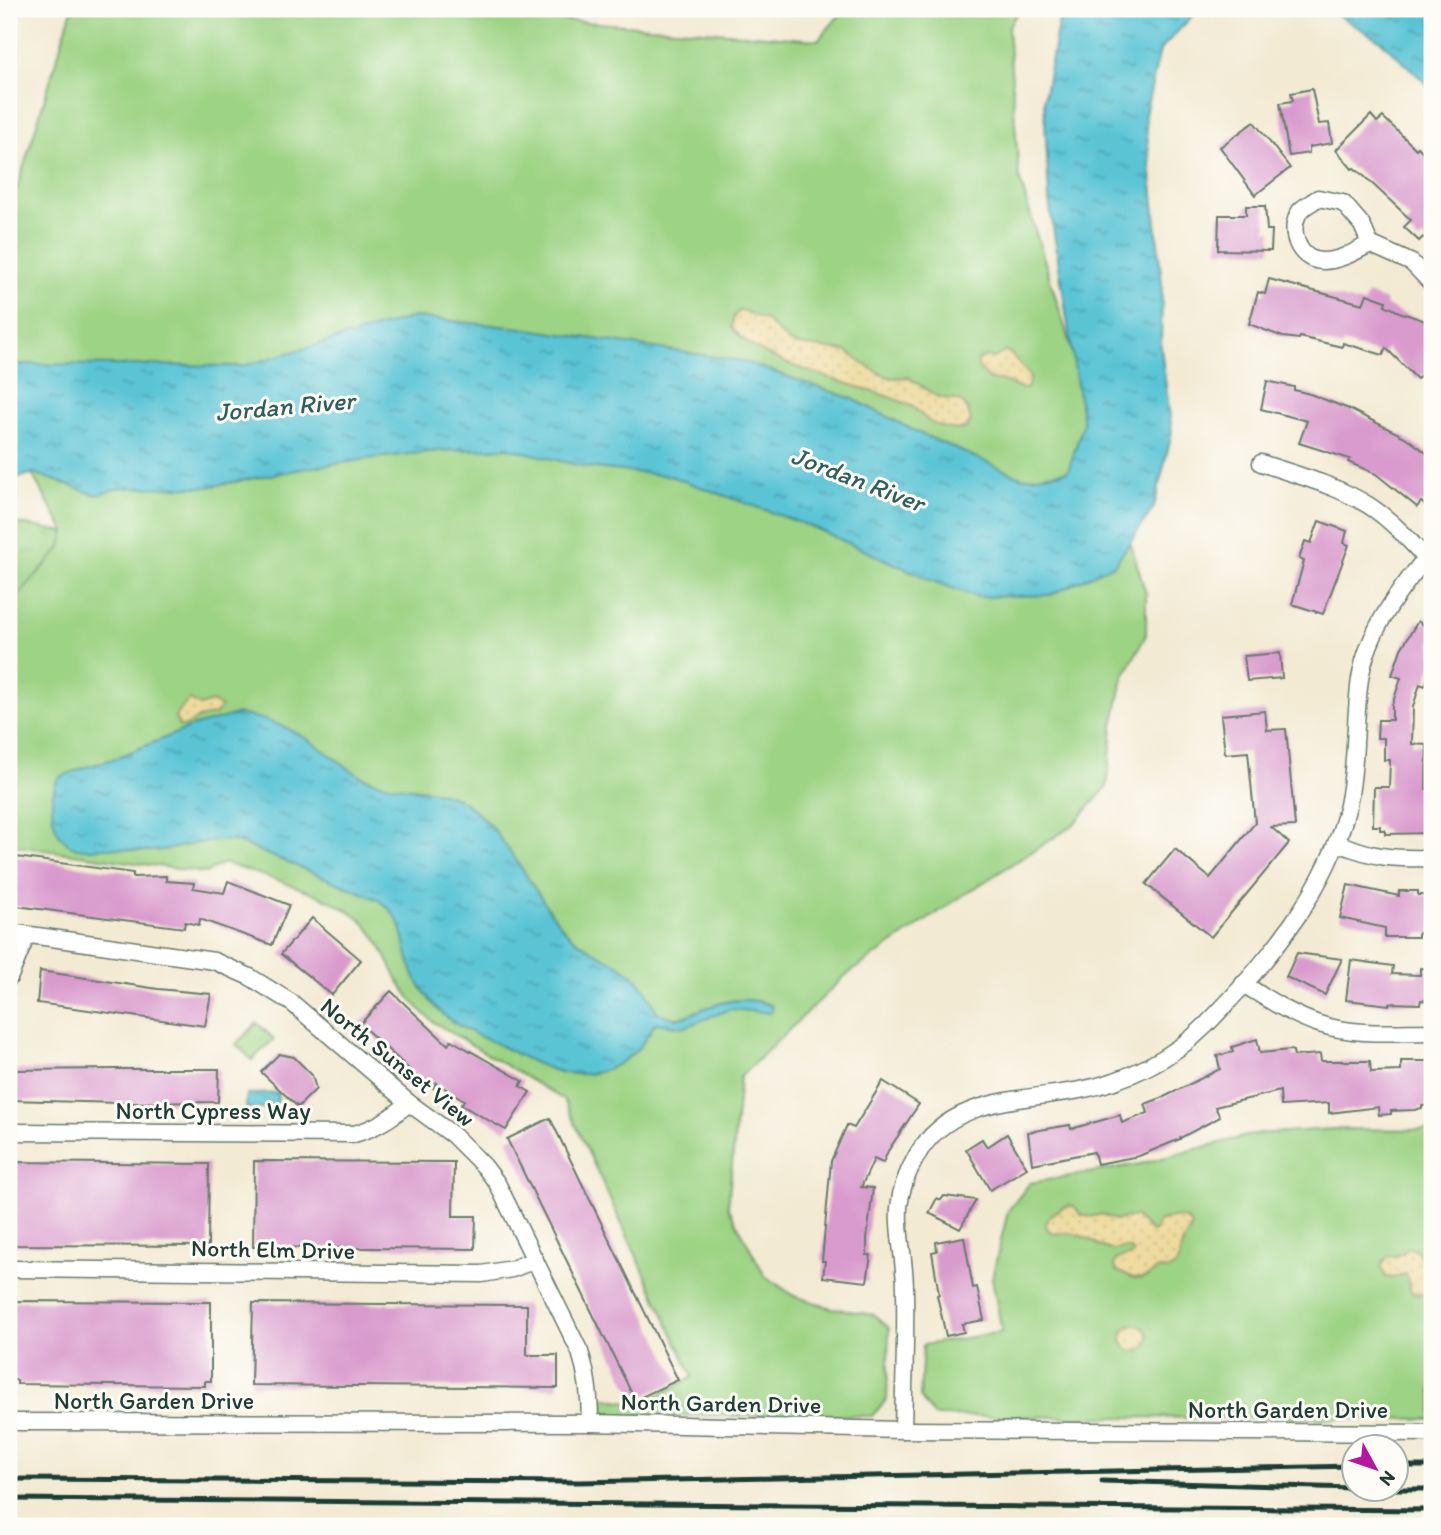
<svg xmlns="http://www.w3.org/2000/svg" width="1441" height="1535" viewBox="0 0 1441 1535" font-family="Itim,sans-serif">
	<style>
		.grass { fill: #9dd384; stroke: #5e885c; stroke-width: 2 }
		.sand { fill: url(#sand-dots); stroke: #868c69; stroke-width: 2 }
		.park { fill: url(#park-tufts); stroke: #5e885c; stroke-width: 2 }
		.water { fill: url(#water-ripples); stroke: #3c8084; stroke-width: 2 }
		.building { fill: #d99bcd }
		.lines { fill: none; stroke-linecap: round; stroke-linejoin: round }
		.minor-casing { stroke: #697a6c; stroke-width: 19 }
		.minor { stroke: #fff; stroke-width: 16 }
		.rail { stroke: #1f3d34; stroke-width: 5 }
		.labels { text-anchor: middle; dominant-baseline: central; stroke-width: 6; stroke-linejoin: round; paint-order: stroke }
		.street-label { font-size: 24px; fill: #1f3d34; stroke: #fdfcf7 }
		.water-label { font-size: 26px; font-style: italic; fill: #2e5f5c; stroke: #fdfcf7 }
	</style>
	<defs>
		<pattern id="sand-dots" width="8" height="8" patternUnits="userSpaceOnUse" patternTransform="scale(1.75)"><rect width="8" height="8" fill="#eeda9e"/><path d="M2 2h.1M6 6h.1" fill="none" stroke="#ccbc89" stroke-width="1.8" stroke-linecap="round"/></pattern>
		<pattern id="park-tufts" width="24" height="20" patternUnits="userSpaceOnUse" patternTransform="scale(1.75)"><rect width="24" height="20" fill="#9dd384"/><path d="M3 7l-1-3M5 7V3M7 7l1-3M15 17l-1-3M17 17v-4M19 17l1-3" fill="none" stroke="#7fac6d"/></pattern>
		<pattern id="water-ripples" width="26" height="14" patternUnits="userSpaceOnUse" patternTransform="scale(1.75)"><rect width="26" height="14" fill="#5ac4d5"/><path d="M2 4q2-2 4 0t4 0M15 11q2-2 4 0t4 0" fill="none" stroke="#4aa0ae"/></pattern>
	</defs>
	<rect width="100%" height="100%" fill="#fdfcf7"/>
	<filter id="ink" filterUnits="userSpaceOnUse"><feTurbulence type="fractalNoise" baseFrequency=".0143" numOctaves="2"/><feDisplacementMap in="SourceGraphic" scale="14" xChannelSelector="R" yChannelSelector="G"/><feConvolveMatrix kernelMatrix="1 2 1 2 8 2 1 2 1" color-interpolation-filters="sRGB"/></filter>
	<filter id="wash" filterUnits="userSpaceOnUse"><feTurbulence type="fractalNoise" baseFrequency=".00686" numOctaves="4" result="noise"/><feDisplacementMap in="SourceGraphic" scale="28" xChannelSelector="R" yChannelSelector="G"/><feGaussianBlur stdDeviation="1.57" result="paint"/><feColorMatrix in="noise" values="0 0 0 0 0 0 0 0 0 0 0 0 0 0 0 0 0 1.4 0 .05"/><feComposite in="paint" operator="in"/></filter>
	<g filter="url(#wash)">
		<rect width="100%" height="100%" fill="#f3ead3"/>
		<!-- grass -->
		<g class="grass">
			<path d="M72 9H419L818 40 845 9H1020L1008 27 1019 177 1146 594V635L1123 678 1113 726 1107 787 1072 826 962 896 845 976 740 1077 728 1207 765 1276 794 1296 832 1308 874 1315 889 1328 887 1399 872 1416 604 1415 603 1398 641 1404 693 1377 564 1100 435 1023C423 1013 413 1004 405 991 389 969 383 942 363 922 335 895 262 876 224 863L206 873 9 845V609L27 584 60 549 65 532 9 434V215Z"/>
			<path d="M257 1023 274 1039 252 1060 236 1044Z"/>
			<path d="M1333 1129 1432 1130V1419L934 1416 920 1397 923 1345 1002 1332 992 1278 1008 1211 1030 1183 1140 1164 1254 1134Z"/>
		</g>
		<!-- sand -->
		<g class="sand">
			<path d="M740 310 766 320 789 342 798 345 846 351 865 365 883 375 892 378 908 377 936 396C956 403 964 393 971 421L966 428C956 432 939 427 930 422 922 417 917 408 909 405 867 385 754 365 732 327L734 316Z"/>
			<path d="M1006 351C1013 354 1014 358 1019 363 1027 372 1035 377 1026 389 1013 389 1009 378 990 380L978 367V360L986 356 994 358Z"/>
			<path d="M190 700 200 706 212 702 221 707 216 714 199 718 186 726H179L175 717 185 704Z"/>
			<path d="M1068 1205 1075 1207 1081 1215 1090 1217 1102 1214 1115 1220 1135 1216 1151 1232 1155 1231 1158 1222C1172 1218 1182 1212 1192 1226 1189 1233 1183 1239 1182 1246 1178 1262 1179 1272 1158 1269 1139 1284 1138 1279 1116 1271L1114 1264 1117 1259 1132 1255 1134 1252C1126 1243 1119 1252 1108 1249 1099 1247 1096 1242 1088 1239 1078 1234 1065 1232 1054 1234L1046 1227C1046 1214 1058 1210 1068 1205Z"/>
			<path d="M1409 1248 1417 1250 1425 1264 1432 1262 1431 1292 1419 1295 1411 1292 1406 1274 1393 1278 1386 1277 1381 1268C1388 1250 1389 1260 1401 1254 1404 1253 1406 1249 1409 1248Z"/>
			<circle cx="1135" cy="1338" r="13"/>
		</g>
		<!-- park -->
		<path class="park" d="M9 522 65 532 60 549 27 585 9 609Z"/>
		<!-- water -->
		<g class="water">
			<path d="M1061 9H1199L1160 50 1145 114 1162 283 1161 349 1172 432 1154 507 1115 564 1051 595 978 597 940 584 812 527 670 476 585 467 508 448 438 451 375 458 307 468 208 487 119 488 96 495 34 473 9 481V364L243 366 414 317 521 328 742 361 853 399 917 432 1023 478 1068 471 1083 424 1049 200 1044 98Z"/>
			<path d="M1327 9H1432V89L1381 41Z"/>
			<path d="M237 714C266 718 292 728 316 745 330 754 344 766 359 775 387 790 423 785 452 796 497 814 533 894 564 929 584 952 618 958 638 980 647 990 652 1001 657 1012 663 1014 673 1019 679 1018 685 1018 694 1012 700 1010 722 1001 750 995 772 1006L771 1013 730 1009 685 1027 655 1023C638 1058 605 1080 565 1073 543 1069 520 1055 501 1046 477 1035 450 1025 433 1004 426 995 417 983 413 973 401 941 409 921 377 899L237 842C208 837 181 849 152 851 140 852 127 849 115 848 103 847 88 851 77 848 49 839 48 801 58 778L80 769 116 758 191 727Z"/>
			<path d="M278 1093 277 1108H246L247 1094Z"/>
		</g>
		<g id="blocks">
			<!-- building -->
			<g class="building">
				<path d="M1312 89 1319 124 1329 123 1332 143 1309 147V153L1289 156 1280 103 1293 101 1291 93Z"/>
				<path d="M1371 115 1377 122 1383 117 1416 149 1418 147 1432 161V245L1423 237 1419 241 1404 227 1411 220 1364 176 1354 168 1352 169 1336 150Z"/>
				<path d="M1254 122 1290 168 1255 195 1220 147Z"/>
				<path d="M1246 206H1265L1267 230H1272L1271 251 1218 250 1219 215H1246Z"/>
				<path d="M1269 279 1363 304 1367 294 1386 301 1385 305 1399 312 1423 320 1432 330V384L1422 374 1417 379 1386 348 1383 355 1343 343 1342 347 1300 337 1299 339 1283 337 1249 324 1258 292 1265 294Z"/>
				<path d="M1267 381 1294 387V390L1310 394 1349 409 1405 437 1432 457V498L1426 506 1421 502 1417 507 1376 474 1348 462 1350 459 1299 443 1307 421 1261 409Z"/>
				<path d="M1319 521 1347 531 1344 543 1349 545 1323 614 1292 604 1304 561 1299 559 1305 541 1311 543Z"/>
				<path d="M1432 612V664L1425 686 1420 684 1413 707 1412 744 1427 745 1426 789H1432V833L1385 834V830H1380V826H1373L1374 787H1389L1390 760H1384V738H1377L1378 720H1392V705L1401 678 1392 675 1401 649 1418 621 1423 625Z"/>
				<path d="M1280 653 1282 678 1247 681 1244 656Z"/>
				<path d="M1265 711 1267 730 1286 729 1295 826 1271 827 1289 843 1211 937 1146 884 1175 849 1210 878 1255 823 1248 752 1225 754 1221 715Z"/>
				<path d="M9 856 133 873V877L166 876V881L194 883 193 888 224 893 228 881 289 905 272 945 200 919 199 925 185 922 184 928 9 905Z"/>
				<path d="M1348 885 1399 896V891H1418V895H1432V934L1418 933V937H1385V928L1340 918Z"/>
				<path d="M312 918 361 960 332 995 281 954Z"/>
				<path d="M1297 953 1342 959 1325 995 1286 977Z"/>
				<path d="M1351 960 1393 966 1392 974 1420 975V968L1432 969V1001L1421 1000 1420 1004 1389 1003V1005L1346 1000Z"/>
				<path d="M40 971 158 989 211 994 205 1026 37 1003Z"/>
				<path d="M391 991 448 1045 451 1040 523 1081 520 1086 530 1092 506 1130 461 1105 464 1100 436 1083 433 1088 422 1081 360 1024Z"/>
				<path d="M1257 1039 1260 1053 1290 1050 1293 1051 1294 1056 1320 1054 1321 1061H1370L1371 1072 1401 1071V1061H1432V1105L1422 1106V1108L1414 1110 1391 1111V1114L1379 1115 1378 1107 1329 1113V1103L1281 1106 1280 1091 1215 1107 1220 1117 1180 1138V1139L1139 1156 1097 1164 1094 1152 1032 1164 1028 1132 1070 1125 1071 1129 1120 1115 1122 1123 1148 1113 1145 1104 1164 1097 1220 1069 1217 1056 1233 1052 1232 1047Z"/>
				<path d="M279 1054 294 1057 312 1075 316 1089 298 1107 261 1072Z"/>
				<path d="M115 1069H219L218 1102 120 1103 9 1100V1070Z"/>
				<path d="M883 1081 919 1104 888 1151 883 1163 874 1159 861 1187 873 1188 867 1238V1255H871L867 1282 823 1277 825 1261H822L831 1161 847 1125 854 1128Z"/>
				<path d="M550 1118 678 1380 635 1400 507 1139Z"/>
				<path d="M1007 1134 1027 1168 990 1190 966 1149 982 1139 987 1147Z"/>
				<path d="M254 1161 454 1162 453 1216H476L475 1249 253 1247Z"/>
				<path d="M9 1162 209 1164 208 1246 9 1245Z"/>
				<path d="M944 1196 976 1200 960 1229 929 1213 937 1198 941 1200Z"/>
				<path d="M964 1237 973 1288 977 1287 984 1320 962 1324 964 1332 946 1336 937 1295 939 1294 932 1252 937 1251 936 1242Z"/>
				<path d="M12 1301 211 1302V1381H205V1386L17 1384V1380H10Z"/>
				<path d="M253 1303 527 1305V1355H558V1388L251 1385Z"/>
			</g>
		</g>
	</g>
	<g filter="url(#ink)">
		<use href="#blocks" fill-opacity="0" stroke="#697a6c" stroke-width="2"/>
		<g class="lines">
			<defs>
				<g id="minor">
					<path d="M1370 244 1362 225 1343 203 1318 198C1313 202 1304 206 1300 211 1287 230 1298 261 1323 261 1340 261 1356 251 1370 244L1412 263 1432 284"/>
					<path d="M1261 463C1296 475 1336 485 1368 505 1392 520 1413 544 1432 565"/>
					<path d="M1337 843C1376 858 1391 859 1432 858"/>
					<path d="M9 932 214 961 250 977 292 1003 409 1103 453 1135 484 1166 497 1183 580 1352C588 1376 590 1398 590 1423"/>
					<path d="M9 978 27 935"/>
					<path d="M1243 984C1268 999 1291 1015 1319 1024 1355 1036 1395 1032 1432 1032"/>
					<path d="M9 1132 354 1134C376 1128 391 1118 409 1103"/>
					<path d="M9 1269 482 1274 512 1269 535 1260"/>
					<path d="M9 1422 590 1423 903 1430 1432 1433"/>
					<path d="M903 1430C904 1383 906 1337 905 1291 905 1236 885 1212 916 1157 949 1097 1021 1101 1080 1090 1125 1082 1173 1058 1206 1025 1265 965 1329 889 1348 805 1357 764 1354 721 1360 679 1368 629 1401 588 1432 550"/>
				</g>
			</defs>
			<!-- minor casing -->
			<use href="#minor" class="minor-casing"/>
			<!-- minor -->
			<use href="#minor" class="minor"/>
			<!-- rail -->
			<g class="rail">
				<path d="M1396 1466H1432"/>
				<path d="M9 1479 579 1482 1354 1466"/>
				<path d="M1102 1481 1354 1488"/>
				<path d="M1396 1489H1432"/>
				<path d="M9 1499 1432 1510"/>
			</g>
		</g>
	</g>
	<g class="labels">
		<!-- street labels -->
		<g class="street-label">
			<text transform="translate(398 1062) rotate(39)">North Sunset View</text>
			<text x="213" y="1110">North Cypress Way</text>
			<text transform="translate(273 1249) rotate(1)">North Elm Drive</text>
			<text x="154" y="1400">North Garden Drive</text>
			<text transform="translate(721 1403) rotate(1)">North Garden Drive</text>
			<text x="1288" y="1409">North Garden Drive</text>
		</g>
		<!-- water labels -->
		<g class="water-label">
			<text transform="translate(285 406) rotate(-5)">Jordan River</text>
			<text transform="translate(858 479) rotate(21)">Jordan River</text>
		</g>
	</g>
	<!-- margin -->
	<rect width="1441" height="1535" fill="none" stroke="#fdfcf7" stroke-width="35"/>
	<!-- north arrow -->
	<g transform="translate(1375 1468) rotate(130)"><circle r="33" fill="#fdfcf7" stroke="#a4b0a9" stroke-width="2"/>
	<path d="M0-5L12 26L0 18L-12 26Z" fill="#b5179e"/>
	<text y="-10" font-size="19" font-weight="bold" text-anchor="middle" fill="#1f3d34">N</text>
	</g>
</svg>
